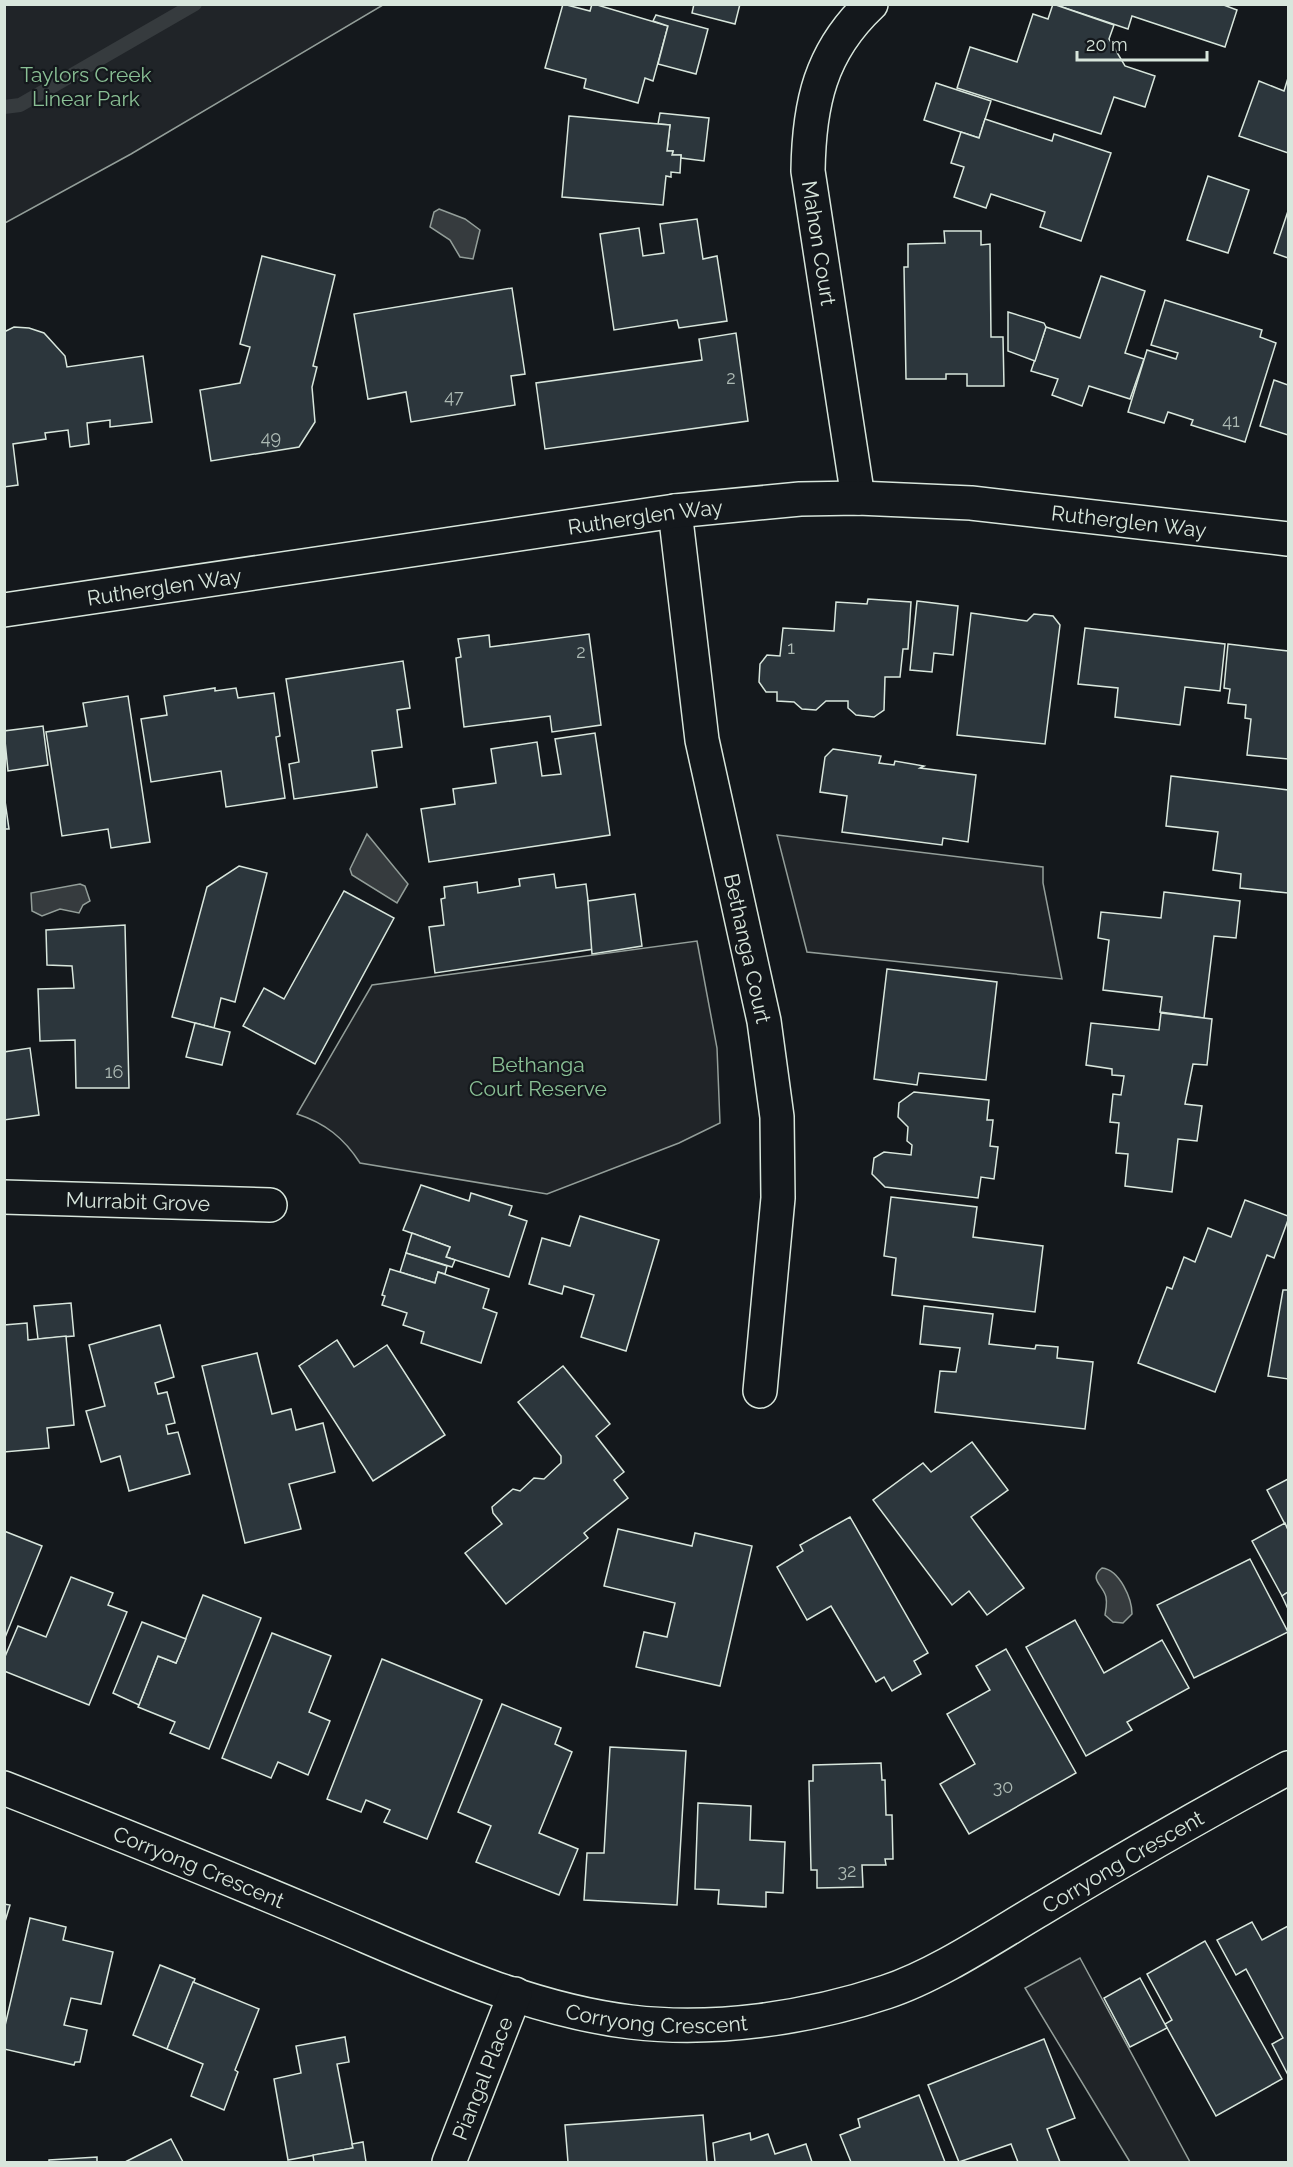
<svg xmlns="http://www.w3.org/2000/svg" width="1293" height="2167" viewBox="0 0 1293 2167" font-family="Raleway,sans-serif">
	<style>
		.green { fill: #202428; stroke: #939e99; stroke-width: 1.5 }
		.water { fill: #363b3e; stroke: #939e99; stroke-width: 1.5 }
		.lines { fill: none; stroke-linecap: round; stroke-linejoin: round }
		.stream { stroke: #363b3e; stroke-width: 14 }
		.building { fill: #2c363c; stroke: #d8e6dc; stroke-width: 1.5 }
		.minor-casing { stroke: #d8e6dc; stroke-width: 36 }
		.minor { stroke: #14181c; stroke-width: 33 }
		.labels { text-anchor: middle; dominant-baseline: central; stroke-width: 4.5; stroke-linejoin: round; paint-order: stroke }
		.number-label { font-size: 18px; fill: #adbab4 }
		.park-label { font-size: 21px; fill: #8ac095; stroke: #14181c }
		.street-label { font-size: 21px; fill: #d8e6dc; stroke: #14181c }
	</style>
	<rect width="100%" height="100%" fill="#14181c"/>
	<!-- green -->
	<g class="green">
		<path d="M4 5 5 4 383 5 131 154 5 223Z"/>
		<path d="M777 835 1043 867V883L1062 979 807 952Z"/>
		<path d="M697 941 717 1048 720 1123 679 1143 547 1194 360 1163C344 1138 325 1123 297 1114L372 985Z"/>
		<path d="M1080 1958 1190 2162H1130L1025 1988Z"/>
	</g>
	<!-- water -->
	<g class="water">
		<path d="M439 209 465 219 480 230 473 259 460 257 450 240 430 227 434 212Z"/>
		<path d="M367 834 408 884 397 903 352 875 350 869Z"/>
		<path d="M80 884 85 886 90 901 83 905 79 913 60 909 42 916 32 911 31 893Z"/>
		<path d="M1102 1568C1120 1570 1132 1599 1132 1614L1123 1623 1113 1622 1105 1615C1106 1609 1108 1600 1105 1594 1101 1584 1089 1578 1102 1568Z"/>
	</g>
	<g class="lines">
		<!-- stream -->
		<path class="stream" d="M4 107 20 105 195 4"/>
	</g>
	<!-- building -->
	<g class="building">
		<path d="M563 4 590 11 592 4H594L668 26 653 81 645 78 638 103 584 88 586 79 545 68Z"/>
		<path d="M694 4H740L735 24 692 13Z"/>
		<path d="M1053 4H1221L1237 10 1225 47 1132 16 1128 29Z"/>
		<path d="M1053 4 1114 25 1109 39 1125 66 1155 76 1145 107 1114 97 1101 134 957 88 970 47 1017 62 1033 14 1048 19Z"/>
		<path d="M656 15 708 29 696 74 658 64 668 26 653 21Z"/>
		<path d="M1288 78V153L1239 136 1259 81 1284 91Z"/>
		<path d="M936 83 991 101 979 138 924 120Z"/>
		<path d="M660 113 709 118 704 161 681 158V155H672L673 151H667L670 125 658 124Z"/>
		<path d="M569 116 670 125 667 151H673L672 155H681L680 173 671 172V177L666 176 663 205 562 197Z"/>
		<path d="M985 119 1052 141 1054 134 1111 153 1081 241 1040 227 1045 212 991 194 986 208 954 197 964 167 951 163 961 132 979 138Z"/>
		<path d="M1208 176 1249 190 1228 253 1187 240Z"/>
		<path d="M1288 211V258L1274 253Z"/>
		<path d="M697 219 703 259 717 256 727 321 679 328 677 320 614 330 600 234 639 228 643 256 664 253 660 224Z"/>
		<path d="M944 231H981V245L990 244 991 337H1003L1004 386H967V374H946V379H906L904 267H908V244L945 243Z"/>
		<path d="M262 256 335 275 313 366 317 367 312 387 315 422 299 447 211 461 200 390 240 383 250 347 240 344Z"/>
		<path d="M1101 276 1145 291 1125 353 1144 359 1130 399 1089 386 1082 406 1052 395 1058 379 1031 371 1046 327 1080 338Z"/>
		<path d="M512 288 525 374 511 376 515 405 411 422 406 392 368 399 354 314Z"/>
		<path d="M1165 300 1262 330 1260 337 1276 343 1245 442 1191 425 1193 420 1168 412 1164 423 1128 412 1147 350 1176 359 1178 353 1151 345Z"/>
		<path d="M1008 312 1044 323 1046 327 1035 361 1008 351Z"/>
		<path d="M14 327 29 328 44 333 65 356 67 367 143 356 152 422 110 427V420L87 423 89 444 70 447 68 430 45 433 46 439 13 444 18 485 4 487V332Z"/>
		<path d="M736 333 748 421 545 449 536 383 702 360 699 339Z"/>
		<path d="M1274 380 1288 385V435L1260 426Z"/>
		<path d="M868 599 911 602 908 649H903L900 677H885L884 710 874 717 856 715 848 708V701H826L816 710 802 709 794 702 777 701V692H766L759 682 760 664 767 655 780 656 783 628 834 631 836 602 867 604Z"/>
		<path d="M917 601 958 606 953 655 934 653 932 672 910 670Z"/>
		<path d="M971 613 1027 621 1034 614 1053 616 1060 625 1045 744 957 735Z"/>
		<path d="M1085 628 1225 644 1220 691 1185 687 1180 725 1115 717 1118 688 1078 684Z"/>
		<path d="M589 634 601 725 552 732 550 716 464 727 456 658 461 657 458 639 489 635 490 647Z"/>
		<path d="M1228 644 1288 651V759L1247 755 1251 719 1245 718 1246 705 1228 703 1230 689 1224 688Z"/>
		<path d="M403 661 410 708 397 710 402 747 372 751 377 787 294 799 289 764 299 762 286 679Z"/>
		<path d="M215 688V691L236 688 238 698 274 693 280 736 276 737 285 798 226 807 221 771 151 782 141 719 167 715 164 696Z"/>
		<path d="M128 696 150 842 111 848 108 829 62 836 46 732 87 726 83 703Z"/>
		<path d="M43 726 48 765 8 771 4 731Z"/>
		<path d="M595 733 610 835 429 862 421 809 455 804 453 789 496 783 491 749 537 742 542 776 561 774 555 739Z"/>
		<path d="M833 749 881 756 879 763 894 765 895 761 924 766 920 768 976 775 968 842 943 838 942 845 842 832 847 796 820 792 825 757Z"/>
		<path d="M1171 776 1288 790V893L1240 888 1241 874 1213 870 1218 832 1166 826Z"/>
		<path d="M4 794 9 829H4Z"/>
		<path d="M239 866 267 873 235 1002 221 998 214 1028 172 1017 207 887Z"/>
		<path d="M554 874 556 888 586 884 594 949 435 973 429 927 444 925 441 899 445 898 444 887 477 882 478 893 520 886 519 879Z"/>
		<path d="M344 891 394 918 315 1064 243 1026 264 988 284 999Z"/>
		<path d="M1164 892 1240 901 1236 938 1214 936 1204 1018 1160 1012 1162 997 1103 990 1109 940 1098 938 1101 912 1161 918Z"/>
		<path d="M635 894 642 946 592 954 588 901Z"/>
		<path d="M125 925 129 1088H76L75 1040 40 1041 38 989 74 988 72 966 47 965 46 930Z"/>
		<path d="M887 969 997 982 986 1080 919 1073 917 1085 874 1079Z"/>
		<path d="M1161 1013 1212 1019 1207 1065 1193 1064 1185 1104 1202 1106 1197 1141 1178 1139 1172 1192 1125 1186 1128 1154 1116 1153 1119 1123 1110 1122 1113 1094 1121 1095 1124 1076 1112 1075V1069L1086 1065 1091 1023 1159 1030Z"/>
		<path d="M195 1023 230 1032 222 1065 186 1057Z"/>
		<path d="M30 1048 39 1115 4 1120V1052Z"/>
		<path d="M914 1092 989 1100 987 1120H993L990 1146 998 1147 994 1179 981 1177 978 1198 885 1187 872 1174 874 1158 884 1152 911 1155 912 1145 907 1141 908 1127 898 1117 899 1103Z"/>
		<path d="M421 1185 469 1201 471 1193 512 1206 509 1215 527 1221 509 1277 446 1257 450 1247 403 1230Z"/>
		<path d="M891 1197 977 1207 973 1237 1043 1246 1035 1312 892 1295 896 1258 884 1256Z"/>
		<path d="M1245 1200 1288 1216V1220L1274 1258 1267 1255 1215 1392 1138 1363 1167 1287 1172 1289 1184 1257 1195 1262 1208 1228 1231 1237Z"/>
		<path d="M580 1216 659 1240 626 1351 581 1337 594 1295 564 1286 562 1294 529 1284 542 1238 570 1246Z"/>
		<path d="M412 1233 450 1247 446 1257 455 1260 452 1267 406 1253Z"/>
		<path d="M406 1253 447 1266 445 1274 438 1272 435 1283 400 1272Z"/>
		<path d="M390 1269 435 1283 438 1272 489 1289 483 1308 497 1313 481 1363 421 1343 424 1332 403 1325 407 1313 382 1305 385 1296 382 1295Z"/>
		<path d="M1283 1290H1288V1379L1268 1376Z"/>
		<path d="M71 1303 74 1336 38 1339 34 1306Z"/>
		<path d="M924 1306 993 1314 989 1344 1035 1349 1036 1345 1058 1347 1057 1358 1093 1362 1085 1429 935 1412 940 1371 956 1372 960 1348 920 1344Z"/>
		<path d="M27 1323 28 1340 66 1336 74 1425 47 1428 49 1448 4 1452V1325Z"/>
		<path d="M160 1325 174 1377 155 1383 158 1394 167 1392 175 1423 166 1425 168 1434 178 1432 190 1474 129 1491 120 1456 101 1462 86 1411 105 1406 89 1345Z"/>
		<path d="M337 1340 354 1367 387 1345 445 1435 373 1481 299 1366Z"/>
		<path d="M257 1353 272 1414 291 1409 296 1430 323 1423 335 1472 289 1484 301 1529 245 1543 202 1366Z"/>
		<path d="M563 1366 610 1424 596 1436 624 1472 614 1480 628 1498 584 1533 588 1538 506 1604 465 1553 502 1524 493 1513 492 1507 513 1489 520 1491 534 1478 544 1479 561 1463V1456L518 1402Z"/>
		<path d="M972 1442 1008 1490 971 1517 1024 1588 987 1615 969 1591 952 1605 873 1500 923 1463 931 1472Z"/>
		<path d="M1288 1479V1530L1267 1490Z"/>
		<path d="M850 1517 928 1653 914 1661 921 1674 892 1691 884 1677 876 1682 831 1606 807 1620 777 1567 803 1551 800 1545Z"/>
		<path d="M1285 1523 1288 1530V1592L1282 1596 1252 1541Z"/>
		<path d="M618 1529 692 1546 695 1533 752 1546 720 1686 636 1667 644 1632 667 1637 675 1603 604 1586Z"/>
		<path d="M4 1531 42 1546 4 1640Z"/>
		<path d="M1250 1559 1288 1632 1194 1678 1157 1605Z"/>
		<path d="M71 1577 113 1593 108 1605 127 1612 89 1705 4 1671V1659L18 1626 46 1637Z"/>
		<path d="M1288 1592V1609L1282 1596Z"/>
		<path d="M203 1595 261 1618 209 1749 170 1733 175 1722 138 1707 158 1656 176 1663Z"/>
		<path d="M1075 1620 1104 1673 1162 1640 1189 1688 1127 1722 1132 1730 1086 1756 1026 1647Z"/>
		<path d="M142 1622 186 1639 176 1663 158 1656 139 1705 113 1693Z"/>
		<path d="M272 1633 331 1656 309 1712 330 1721 308 1775 278 1762 271 1778 222 1758Z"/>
		<path d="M1006 1649 1076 1773 969 1834 940 1784 975 1764 947 1714 990 1690 976 1666Z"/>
		<path d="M382 1659 482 1700 427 1839 384 1822 390 1810 366 1800 361 1812 327 1799Z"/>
		<path d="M502 1704 561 1728 555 1744 572 1752 539 1833 578 1849 559 1895 476 1862 491 1826 458 1812Z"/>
		<path d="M610 1747 686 1751 677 1905 584 1900 587 1853H604Z"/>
		<path d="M881 1763 882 1780H885L886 1815H892L893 1859H885L886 1865H862L863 1887 817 1888V1870H811L809 1781H813V1765Z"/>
		<path d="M698 1803 751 1806 750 1840 785 1842 783 1893 766 1892V1907L718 1904 719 1890 695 1889Z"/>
		<path d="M4 1904 10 1905 4 1925Z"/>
		<path d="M30 1918 66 1927 63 1940 113 1952 101 2004 71 1998 64 2025 87 2030 80 2062H75L74 2065 4 2049V2030Z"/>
		<path d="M1252 1922 1262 1940 1288 1926V2075L1272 2044 1283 2038 1246 1969 1236 1975 1217 1940Z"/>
		<path d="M1205 1941 1282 2079 1216 2116 1165 2024 1172 2020 1147 1974Z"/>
		<path d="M160 1965 195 1979 167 2049 133 2035Z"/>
		<path d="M1140 1978 1167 2028 1130 2047 1104 1998Z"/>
		<path d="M193 1982 259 2009 235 2070 238 2072 224 2110 191 2096 203 2064 167 2049Z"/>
		<path d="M345 2037 349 2062 337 2064 353 2148 288 2160 274 2079 301 2073 296 2046Z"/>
		<path d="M1044 2039 1075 2118 1047 2129 1060 2162H1018L1011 2144 959 2162 928 2085Z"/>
		<path d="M919 2095 945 2162H851L840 2135 860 2127 858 2119Z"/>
		<path d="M703 2115 707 2162H568L565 2125Z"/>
		<path d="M750 2133 751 2140 768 2134 775 2154 806 2144 812 2162H715L713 2143Z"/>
		<path d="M171 2139 183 2162H125Z"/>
		<path d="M363 2142 366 2162H314L313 2155 353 2148 352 2144Z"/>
		<path d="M97 2157V2162H49V2160Z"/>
	</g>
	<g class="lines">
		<defs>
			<g id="minor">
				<path d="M858 498 808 171C809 104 820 52 871 4"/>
				<path id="s1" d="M675 511 702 740 764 1021 777 1117 778 1198 760 1391"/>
				<path id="s2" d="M4 610 675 511 800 499 858 498 971 503 1288 539"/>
				<path id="s3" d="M4 1197 270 1205"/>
				<path id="s4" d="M4 1788C111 1830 216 1873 321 1917 421 1959 523 2009 631 2022 714 2032 808 2018 886 1992 938 1975 998 1934 1046 1906 1126 1858 1206 1812 1288 1768"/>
				<path id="s5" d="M449 2162 515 1994"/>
			</g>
		</defs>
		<!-- minor casing -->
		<use href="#minor" class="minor-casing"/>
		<!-- minor -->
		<use href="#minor" class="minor"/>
	</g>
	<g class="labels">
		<!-- number labels -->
		<g class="number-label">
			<text x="731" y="377">2</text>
			<text x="454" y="396">47</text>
			<text x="1231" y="420">41</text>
			<text x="271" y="437">49</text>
			<text x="791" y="647">1</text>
			<text x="581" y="651">2</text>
			<text x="114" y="1071">16</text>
			<text x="1003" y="1786">30</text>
			<text x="847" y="1870">32</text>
		</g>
		<!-- park labels -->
		<g class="park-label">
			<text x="86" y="74">Taylors Creek<tspan x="86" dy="24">Linear Park</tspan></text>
			<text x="538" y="1064">Bethanga<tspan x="538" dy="24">Court Reserve</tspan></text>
		</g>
		<!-- street labels -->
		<g class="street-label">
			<text transform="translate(819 243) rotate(81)">Mahon Court</text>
			<text stroke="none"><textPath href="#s2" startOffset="648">Rutherglen Way</textPath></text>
			<text stroke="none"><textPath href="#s2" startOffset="1134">Rutherglen Way</textPath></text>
			<text stroke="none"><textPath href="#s2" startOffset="162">Rutherglen Way</textPath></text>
			<text stroke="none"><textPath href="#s1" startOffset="444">Bethanga Court</textPath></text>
			<text stroke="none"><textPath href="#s3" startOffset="134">Murrabit Grove</textPath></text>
			<text stroke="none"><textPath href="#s4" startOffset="1200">Corryong Crescent</textPath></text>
			<text stroke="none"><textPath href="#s4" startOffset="210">Corryong Crescent</textPath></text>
			<text stroke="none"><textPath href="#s4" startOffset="696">Corryong Crescent</textPath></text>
			<text stroke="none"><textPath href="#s5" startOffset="90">Piangal Place</textPath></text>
		</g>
	</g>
	<!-- border -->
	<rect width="1293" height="2167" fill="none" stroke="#d8e6dc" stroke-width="12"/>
	<!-- scale -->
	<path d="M1077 51v9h130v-9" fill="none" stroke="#d8e6dc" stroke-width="3"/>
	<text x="1086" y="51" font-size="18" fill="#d8e6dc" stroke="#14181c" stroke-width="4.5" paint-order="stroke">20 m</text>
</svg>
